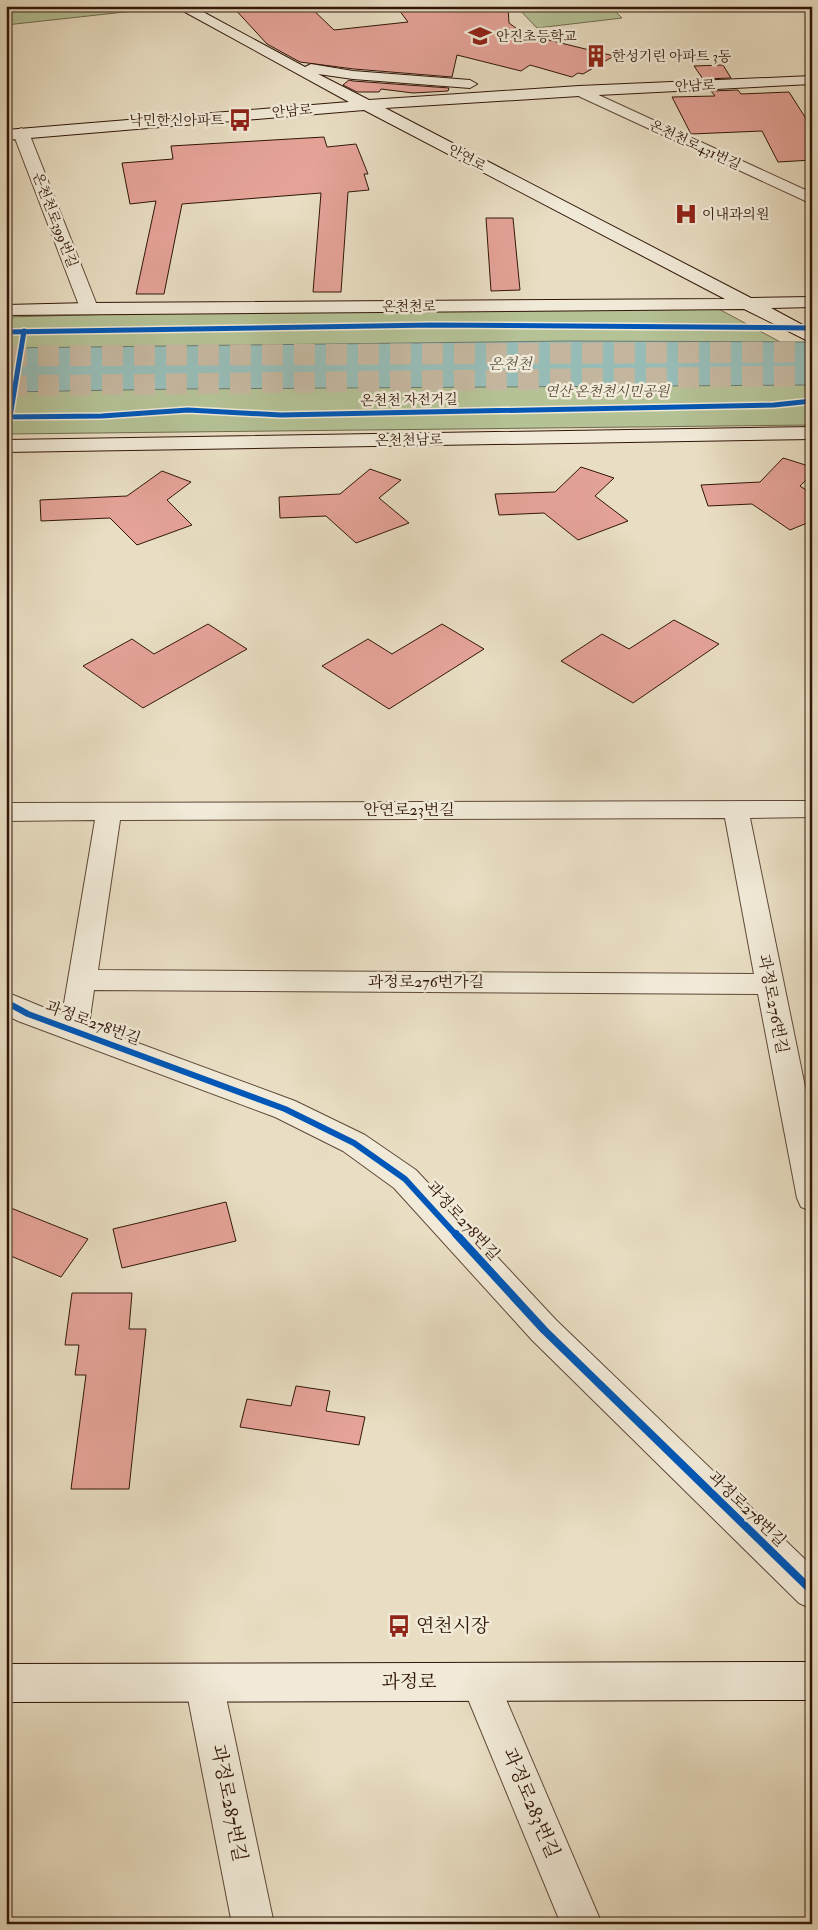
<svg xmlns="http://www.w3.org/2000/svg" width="818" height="1930" viewBox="0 0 818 1930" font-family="'IM FELL Double Pica','Noto Serif KR',serif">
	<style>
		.green { fill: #b4c296; stroke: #726c4f }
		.water { fill: #97bcb6; stroke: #6e7a70 }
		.building { fill: #e5a398; stroke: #311608 }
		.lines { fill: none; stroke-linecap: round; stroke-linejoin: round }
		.highway-tunnel { stroke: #c4b69e; stroke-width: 21; stroke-dasharray: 21 11; stroke-linecap: butt }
		.street-casing { stroke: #5f4837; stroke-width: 2 }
		.secondary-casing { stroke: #311608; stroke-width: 2 }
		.street { fill: #f1ead8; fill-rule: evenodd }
		.secondary { fill: #f1ead8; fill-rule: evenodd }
		.cycleway-far2-casing { stroke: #f1ead8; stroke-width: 8 }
		.cycleway-far1-casing { stroke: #f1ead8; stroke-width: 9 }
		.cycleway-casing { stroke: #f1ead8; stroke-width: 11 }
		.cycleway-far2 { stroke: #0057b8; stroke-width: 5 }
		.cycleway-far1 { stroke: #0057b8; stroke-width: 6 }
		.cycleway { stroke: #0057b8; stroke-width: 8 }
		.labels { text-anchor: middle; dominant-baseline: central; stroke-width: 5; stroke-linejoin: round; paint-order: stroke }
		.far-poi-label { font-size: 14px; fill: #311608; stroke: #f1ead8; text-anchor: start }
		.far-street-label { font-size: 14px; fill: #311608; stroke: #f1ead8 }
		.far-park-label { font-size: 14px; font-style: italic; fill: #584a33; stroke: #f1ead8 }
		.far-water-label { font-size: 15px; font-style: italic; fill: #555045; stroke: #f1ead8 }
		.street-label { font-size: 16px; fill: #311608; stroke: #f1ead8 }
		.near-poi-label { font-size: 19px; fill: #311608; stroke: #f1ead8; text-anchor: start }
		.near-street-label { font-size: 19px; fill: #311608; stroke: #f1ead8 }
	</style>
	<rect width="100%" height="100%" fill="#e9dec3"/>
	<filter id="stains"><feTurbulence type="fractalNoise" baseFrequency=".004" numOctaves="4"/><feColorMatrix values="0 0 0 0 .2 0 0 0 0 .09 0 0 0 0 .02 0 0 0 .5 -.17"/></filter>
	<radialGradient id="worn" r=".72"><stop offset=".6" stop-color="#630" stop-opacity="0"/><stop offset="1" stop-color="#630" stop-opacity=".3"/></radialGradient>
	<!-- green -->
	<g class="green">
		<path d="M6 6H147L152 9 6 25Z"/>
		<path d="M516 6H610L622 18 537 28Z"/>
		<path d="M715 307 812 359V425L6 434V317L196 312Z"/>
	</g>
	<!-- water -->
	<path class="water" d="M569 341 812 342V385L181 389 6 392V348Z"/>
	<!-- building -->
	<g class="building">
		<path d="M232 6H309L334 30 408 22 396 6H508L509 23 524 34 614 56 583 74 578 73 572 77 530 65 521 71 457 55 452 77 354 69 300 62 267 44Z"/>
		<path d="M723 65 731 78 703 79 694 66Z"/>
		<path d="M349 80 353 81 449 88 448 91 413 93 381 89 379 92H357L343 85Z"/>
		<path d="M738 90 741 94 789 92 812 128V160L778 162 762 131 691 134 672 97 715 96 711 91Z"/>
		<path d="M324 137 327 147 356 144 368 174H364L369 190 348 192 341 292H313L321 193 182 204 164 294H136L156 201 130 204 122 163 173 159 171 146Z"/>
		<path d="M486 218H513L520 290 491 291Z"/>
		<path d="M783 458 812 467V474L800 486 812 494V521L790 530 752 504 708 506 701 485 760 482Z"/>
		<path d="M581 467 614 478 595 496 628 521 578 540 544 513 499 515 495 494 555 492Z"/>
		<path d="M370 469 401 480 379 498 409 523 356 543 326 516 280 518 279 497 340 494Z"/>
		<path d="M162 471 191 482 167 500 192 525 137 545 110 518 41 521 40 500 127 496Z"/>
		<path d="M674 620 719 644 633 703 561 661 602 634 629 649Z"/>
		<path d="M208 624 247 649 143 708 83 666 132 639 154 654Z"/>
		<path d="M442 624 484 649 389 709 322 666 368 639 392 654Z"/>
		<path d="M226 1202 236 1241 122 1268 113 1229Z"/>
		<path d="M6 1206 88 1239 61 1277 6 1254Z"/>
		<path d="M72 1293H132L129 1329H146L129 1489H71L86 1375H75L79 1345H65Z"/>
		<path d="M296 1386 330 1391 326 1411 365 1417 359 1445 240 1427 247 1399 291 1406Z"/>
	</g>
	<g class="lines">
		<!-- highway-tunnel -->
		<g class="highway-tunnel">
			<path d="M6 356 812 352"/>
			<path d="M6 386 812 376"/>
		</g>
		<defs>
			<g id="street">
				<path d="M579 86 812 193V204L574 94 571 91Z"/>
				<path d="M21 128 29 133 98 308 95 312H83L80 308 13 133Z"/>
				<path d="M812 801V817L750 818 812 1121V1211L801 1207 797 1198 758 994 94 990 89 1025 295 1101 365 1135 416 1170 556 1320 812 1566V1609L799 1603 532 1340 394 1188 343 1151 275 1117 18 1021 6 1015V992L62 1015 95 820 6 821V803ZM725 818 754 974 98 970 120 820Z"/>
				<path d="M480 1663 493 1669 602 1924H561L461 1682 467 1669Z"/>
				<path d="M204 1664 217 1670 223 1683 274 1924H232L185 1683 191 1670Z"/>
			</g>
			<g id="secondary">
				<path d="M174 6H192L305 67 311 64 353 71 470 80 477 84 470 88 353 79 318 74 369 100 579 86 812 76V84L579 96 385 108 751 298 812 297V307L771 308 812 330V343L744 309 6 315V305L89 303 725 299 364 110 6 140V130L349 102Z"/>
				<path d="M812 427V439L6 452V440Z"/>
				<path d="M812 1662V1700L6 1702V1664Z"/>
			</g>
		</defs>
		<!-- street casing -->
		<use href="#street" class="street-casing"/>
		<!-- secondary casing -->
		<use href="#secondary" class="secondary-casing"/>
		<!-- street -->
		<use href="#street" class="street"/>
		<!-- secondary -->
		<use href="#secondary" class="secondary"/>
		<defs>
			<g id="cycleway-far2">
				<path d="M6 332 431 325 812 328"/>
				<path d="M6 417 102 416 188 410 281 415 774 405 812 401"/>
				<path d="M10 417 24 331"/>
			</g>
			<path id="cycleway-far1" d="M6 1002 28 1014 285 1109 354 1143 405 1179 457 1236"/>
			<path id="cycleway" d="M456 1234 544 1330 812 1591"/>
		</defs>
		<!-- cycleway-far2 casing -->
		<use href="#cycleway-far2" class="cycleway-far2-casing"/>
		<!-- cycleway-far1 casing -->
		<use href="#cycleway-far1" class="cycleway-far1-casing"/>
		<!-- cycleway casing -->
		<use href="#cycleway" class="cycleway-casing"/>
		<!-- cycleway-far2 -->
		<use href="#cycleway-far2" class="cycleway-far2"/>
		<!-- cycleway-far1 -->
		<use href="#cycleway-far1" class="cycleway-far1"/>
		<!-- cycleway -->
		<use href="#cycleway" class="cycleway"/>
	</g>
	<!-- icons -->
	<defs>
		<symbol id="school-bare" viewBox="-9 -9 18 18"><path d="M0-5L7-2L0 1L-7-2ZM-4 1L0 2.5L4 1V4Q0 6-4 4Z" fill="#8f2418" stroke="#f1ead8" stroke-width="2.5" paint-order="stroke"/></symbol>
		<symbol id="building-bare" viewBox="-9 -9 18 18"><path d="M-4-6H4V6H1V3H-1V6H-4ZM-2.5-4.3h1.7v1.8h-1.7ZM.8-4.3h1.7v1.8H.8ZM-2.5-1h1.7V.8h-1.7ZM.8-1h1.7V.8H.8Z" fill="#8f2418" stroke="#f1ead8" stroke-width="2.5" paint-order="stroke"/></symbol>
		<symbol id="bus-bare" viewBox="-9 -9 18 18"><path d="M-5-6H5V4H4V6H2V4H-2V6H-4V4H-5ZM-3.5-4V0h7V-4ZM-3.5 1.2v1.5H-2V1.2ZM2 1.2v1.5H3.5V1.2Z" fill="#8f2418" stroke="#f1ead8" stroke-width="2.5" paint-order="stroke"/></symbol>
		<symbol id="hospital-bare" viewBox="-9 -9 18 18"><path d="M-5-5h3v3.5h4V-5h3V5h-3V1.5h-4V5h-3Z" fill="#8f2418" stroke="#f1ead8" stroke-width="2.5" paint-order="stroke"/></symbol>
	</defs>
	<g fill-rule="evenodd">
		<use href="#school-bare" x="464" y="20" width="32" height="32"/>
		<use href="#building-bare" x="580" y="40" width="32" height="32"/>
		<use href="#bus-bare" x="224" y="104" width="32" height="32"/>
		<use href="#hospital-bare" x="670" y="198" width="32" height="32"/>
		<use href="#bus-bare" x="383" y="1610" width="32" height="32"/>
	</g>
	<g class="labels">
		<!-- far-poi labels -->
		<g class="far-poi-label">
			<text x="496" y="36">안진초등학교</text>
			<text x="612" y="56">한성기린 아파트 3동</text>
			<text x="224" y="120" text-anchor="end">낙민한신아파트</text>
			<text x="702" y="214">이내과의원</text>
		</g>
		<!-- far-street labels -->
		<g class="far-street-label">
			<text transform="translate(695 86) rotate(-3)">안남로</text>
			<text transform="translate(292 111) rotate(-5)">안남로</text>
			<text transform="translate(695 145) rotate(25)">온천천로431번길</text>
			<text transform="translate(467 158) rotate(28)">안연로</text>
			<text transform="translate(55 220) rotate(69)">온천천로399번길</text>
			<text x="409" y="306">온천천로</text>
			<text transform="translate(409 400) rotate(-1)">온천천 자전거길</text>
			<text transform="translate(409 440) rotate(-1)">온천천남로</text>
		</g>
		<!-- far-park labels -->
		<g class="far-park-label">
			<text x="607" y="391">연산 온천천시민공원</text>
		</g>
		<!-- far-water labels -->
		<g class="far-water-label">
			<text x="510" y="364">온천천</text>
		</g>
		<!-- street labels -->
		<g class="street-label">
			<text x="409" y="810">안연로23번길</text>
			<text x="426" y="982">과정로276번가길</text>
			<text transform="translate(773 1004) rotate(79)">과정로276번길</text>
			<text transform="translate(93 1023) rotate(20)">과정로278번길</text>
			<text transform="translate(463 1221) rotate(48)">과정로278번길</text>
			<text transform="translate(747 1509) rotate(44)">과정로278번길</text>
		</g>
		<!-- near-poi labels -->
		<g class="near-poi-label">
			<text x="416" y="1626">연천시장</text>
		</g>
		<!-- near-street labels -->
		<g class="near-street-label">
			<text x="409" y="1682">과정로</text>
			<text transform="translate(229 1803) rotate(79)">과정로287번길</text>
			<text transform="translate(531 1803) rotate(67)">과정로283번길</text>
		</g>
	</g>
	<!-- margin -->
	<rect width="818" height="1930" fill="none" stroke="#e9dec3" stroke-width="25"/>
	<rect x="8" y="8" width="803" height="1915" fill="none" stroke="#311608" stroke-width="2.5"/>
	<rect x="12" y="12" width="793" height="1905" fill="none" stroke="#311608"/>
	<rect width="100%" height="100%" filter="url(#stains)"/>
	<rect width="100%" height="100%" fill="url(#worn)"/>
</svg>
